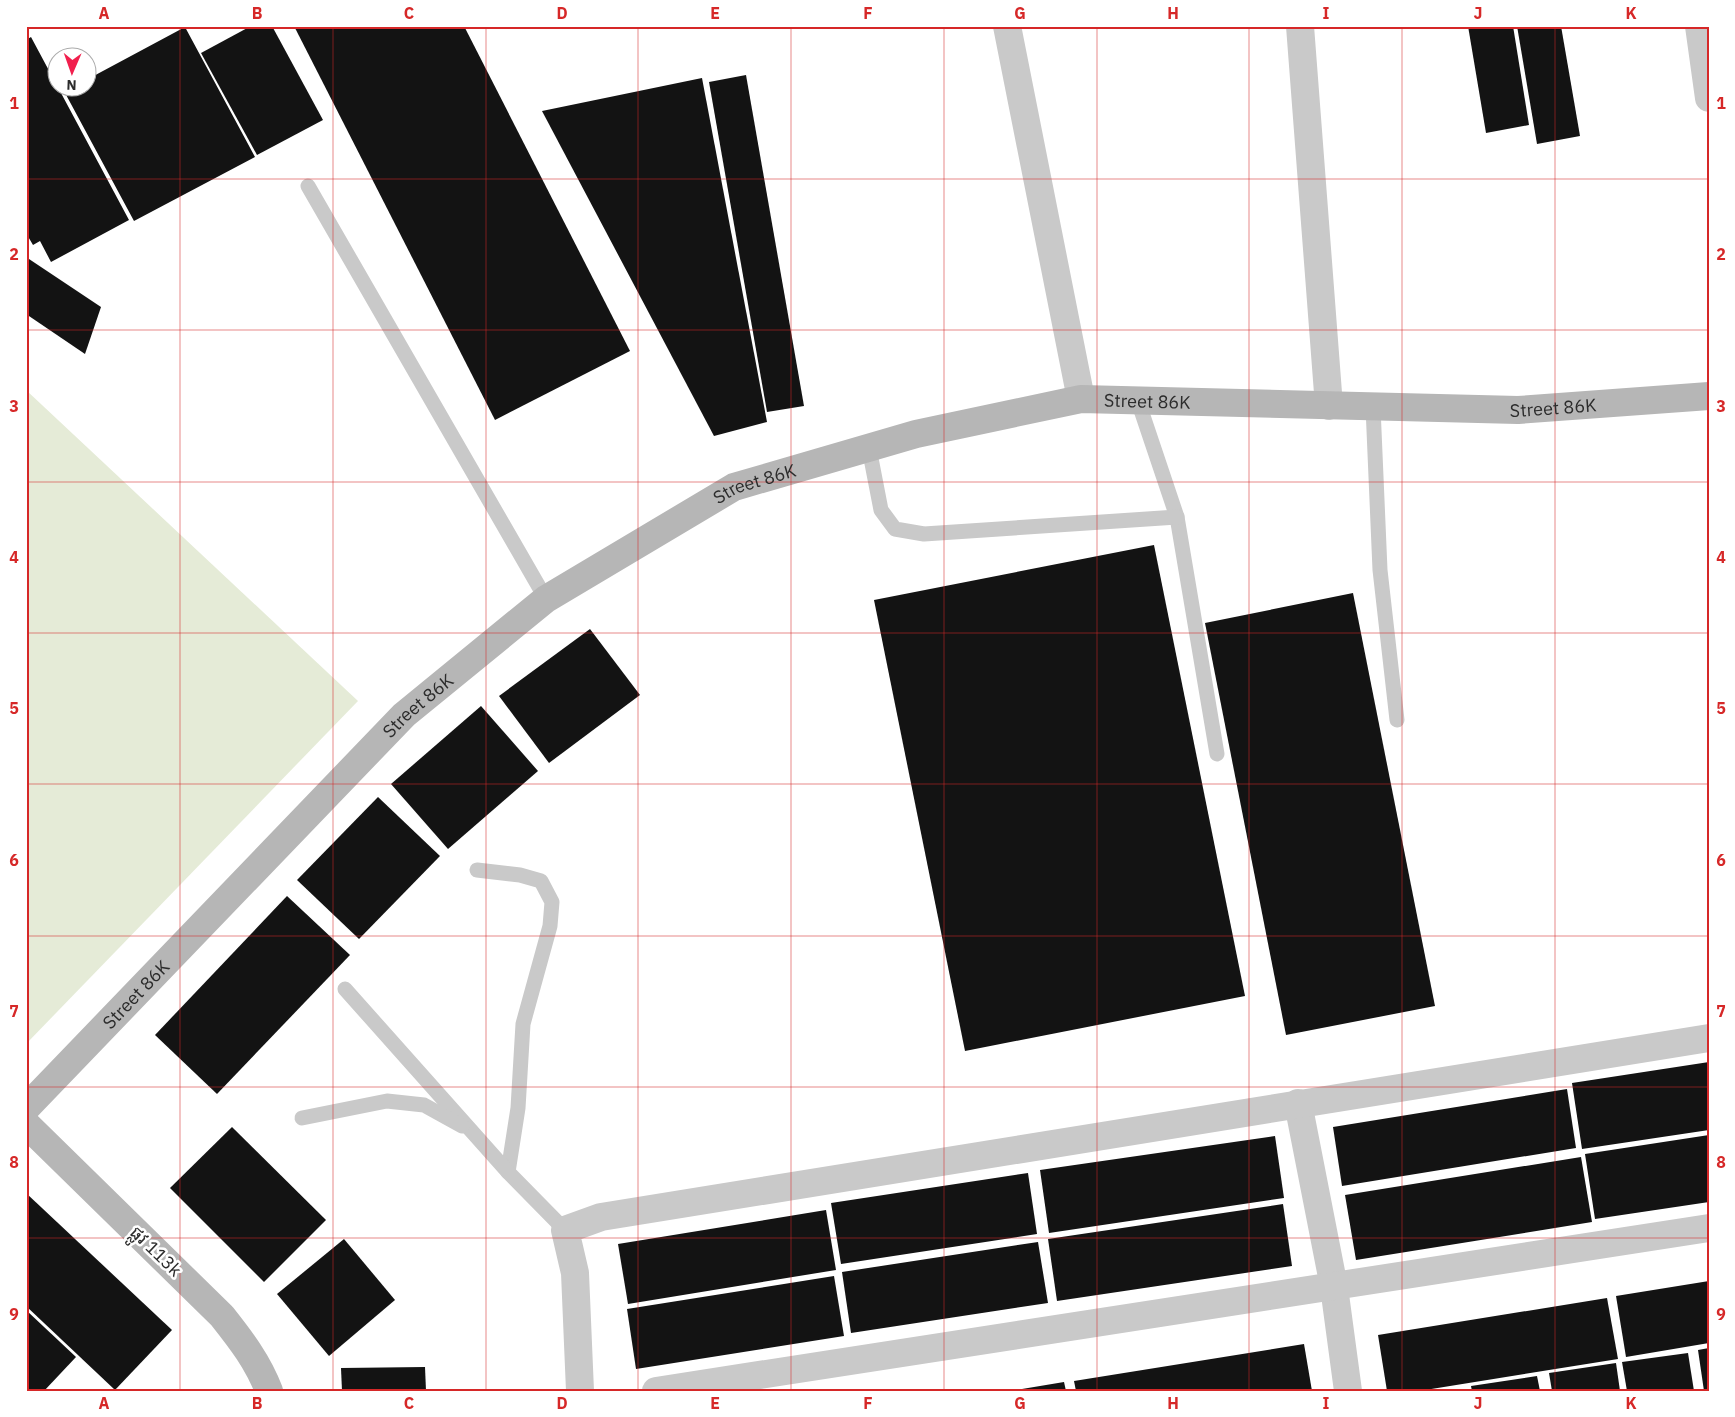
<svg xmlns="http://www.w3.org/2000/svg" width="1735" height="1417" viewBox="0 0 1735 1417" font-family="'IBM Plex Sans','Noto Sans Khmer',sans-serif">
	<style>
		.green { fill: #e5ebd7 }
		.building { fill: #131313 }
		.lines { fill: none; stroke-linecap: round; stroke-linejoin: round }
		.lane { stroke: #c9c9c9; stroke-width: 15 }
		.street { stroke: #c9c9c9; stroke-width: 28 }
		.secondary { stroke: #b6b6b6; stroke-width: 28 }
		.grid { fill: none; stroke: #d62828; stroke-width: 1; stroke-opacity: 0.55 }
		.labels { text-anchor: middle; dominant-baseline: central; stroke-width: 5; stroke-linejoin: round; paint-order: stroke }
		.street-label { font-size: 18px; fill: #2c2c2c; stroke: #fff }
		.neatline { fill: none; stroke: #d62828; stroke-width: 2 }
		.grid-label { font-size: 16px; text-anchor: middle; font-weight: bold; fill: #d62828 }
	</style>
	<rect width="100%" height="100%" fill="#fff"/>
	<!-- green -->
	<path class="green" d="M26 390 358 701 26 1044Z"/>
	<!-- building -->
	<g class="building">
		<path d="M251 26H272L323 120 257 155 201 53Z"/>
		<path d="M294 26H464L630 351 495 420Z"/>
		<path d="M1468 26H1513L1529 125 1486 133Z"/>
		<path d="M1517 26H1561L1580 136 1537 144Z"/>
		<path d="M185 27 255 157 134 221 64 91 72 88H88V79Z"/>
		<path d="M31 37 129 220 51 262 40 241 33 245 26 233V40Z"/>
		<path d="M746 75 804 406 767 412 709 82Z"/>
		<path d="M702 78 767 422 714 436 542 111Z"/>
		<path d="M26 257 101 307 85 354 26 314Z"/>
		<path d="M1154 545 1245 996 965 1051 874 600Z"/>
		<path d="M1353 593 1435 1006 1286 1035 1205 623Z"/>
		<path d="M590 629 640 695 549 763 499 696Z"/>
		<path d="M481 706 538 771 448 849 391 784Z"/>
		<path d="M378 797 440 856 359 939 297 880Z"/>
		<path d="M287 896 350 955 217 1094 155 1035Z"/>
		<path d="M1709 1062V1130L1582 1149 1572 1083Z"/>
		<path d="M1567 1089 1576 1148 1342 1186 1333 1127Z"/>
		<path d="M232 1127 326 1220 264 1282 170 1188Z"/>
		<path d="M1709 1135V1202L1595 1219 1585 1154Z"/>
		<path d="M1275 1136 1284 1198 1049 1233 1040 1170Z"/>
		<path d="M1581 1157 1592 1222 1356 1260 1345 1195Z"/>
		<path d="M1028 1173 1037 1234 841 1264 831 1203Z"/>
		<path d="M26 1193 172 1330 115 1390 26 1306Z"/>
		<path d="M1283 1204 1292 1266 1057 1301 1048 1239Z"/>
		<path d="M826 1210 836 1270 628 1304 618 1244Z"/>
		<path d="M344 1239 395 1300 329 1356 277 1294Z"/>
		<path d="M1038 1242 1048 1303 851 1333 842 1272Z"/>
		<path d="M834 1276 844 1336 636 1369 627 1309Z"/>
		<path d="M1709 1281V1343L1626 1357 1616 1296Z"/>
		<path d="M1607 1298 1618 1359 1419 1391H1387L1378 1335Z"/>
		<path d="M26 1310 76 1357 44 1391H26Z"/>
		<path d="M1304 1344 1312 1391H1076L1074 1381Z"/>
		<path d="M1709 1348V1391H1704L1698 1350Z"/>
		<path d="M1688 1353 1694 1391H1627L1622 1362Z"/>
		<path d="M1616 1363 1620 1391H1552L1549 1373Z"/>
		<path d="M425 1367 426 1391H342L341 1368Z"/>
		<path d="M1537 1376 1540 1391H1472L1471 1386Z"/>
		<path d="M1064 1382 1066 1391H1016V1390Z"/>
	</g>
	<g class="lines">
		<!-- lane -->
		<g class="lane">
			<path d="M308 186 546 599"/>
			<path d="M1138 401 1177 517 1217 754"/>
			<path d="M1373 407 1380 570 1397 720"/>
			<path d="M869 448 881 510 895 529 924 534 1177 517"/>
			<path d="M477 870 520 875 541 881 552 902 550 926 523 1024 518 1108 508 1172"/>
			<path d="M345 989 508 1172 565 1230"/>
			<path d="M302 1118 387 1101 424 1105 462 1126"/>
		</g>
		<!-- street -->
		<g class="street">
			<path d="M1007 26 1081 399"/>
			<path d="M1300 26 1329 406"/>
			<path d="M1699 26 1709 98"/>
			<path d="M1298 1103 1334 1287 1348 1391"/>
			<path d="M580 1391 575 1273 565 1230 601 1217 1709 1038"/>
			<path d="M656 1391 1709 1228"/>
		</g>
		<!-- secondary -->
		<g class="secondary">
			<path id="s1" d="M26 1108 404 715 546 599 734 487 916 434 1081 399 1518 410 1709 396"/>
			<path d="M26 1124 222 1316C241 1340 258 1362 269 1391"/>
		</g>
	</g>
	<!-- grid -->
	<path class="grid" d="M180 26V1391M333 26V1391M486 26V1391M638 26V1391M791 26V1391M944 26V1391M1097 26V1391M1249 26V1391M1402 26V1391M1555 26V1391M26 179H1709M26 330H1709M26 482H1709M26 633H1709M26 784H1709M26 936H1709M26 1087H1709M26 1238H1709"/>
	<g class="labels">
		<!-- street labels -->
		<g class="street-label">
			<text stroke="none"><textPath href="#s1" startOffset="1372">Street 86K</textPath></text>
			<text stroke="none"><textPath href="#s1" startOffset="1778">Street 86K</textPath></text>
			<text stroke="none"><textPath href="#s1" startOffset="968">Street 86K</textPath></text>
			<text stroke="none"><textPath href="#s1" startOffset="562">Street 86K</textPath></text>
			<text stroke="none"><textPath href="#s1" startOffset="158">Street 86K</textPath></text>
			<text transform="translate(156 1251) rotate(44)">ផ្លូវ 113k</text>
		</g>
	</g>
	<!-- border -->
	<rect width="1735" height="1417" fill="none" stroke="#ffffff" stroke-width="55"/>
	<!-- north arrow -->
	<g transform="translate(72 72) rotate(182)"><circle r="24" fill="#ffffff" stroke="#ababab"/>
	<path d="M0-4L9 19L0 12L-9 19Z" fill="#f11f4d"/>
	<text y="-8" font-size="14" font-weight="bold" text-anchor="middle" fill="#2c2c2c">N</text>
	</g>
	<rect x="28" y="28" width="1680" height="1362" class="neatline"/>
	<g class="grid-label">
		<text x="104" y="19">A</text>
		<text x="257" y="19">B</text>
		<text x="409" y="19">C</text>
		<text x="562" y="19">D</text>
		<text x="715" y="19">E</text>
		<text x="868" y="19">F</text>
		<text x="1020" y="19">G</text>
		<text x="1173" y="19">H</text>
		<text x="1326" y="19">I</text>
		<text x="1478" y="19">J</text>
		<text x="1631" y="19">K</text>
		<text x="14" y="109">1</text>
		<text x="1721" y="109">1</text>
		<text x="14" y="260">2</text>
		<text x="1721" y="260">2</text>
		<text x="14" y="412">3</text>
		<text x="1721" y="412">3</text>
		<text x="14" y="563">4</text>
		<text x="1721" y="563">4</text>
		<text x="14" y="714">5</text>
		<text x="1721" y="714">5</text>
		<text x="14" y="866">6</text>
		<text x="1721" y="866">6</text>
		<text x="14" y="1017">7</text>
		<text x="1721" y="1017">7</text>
		<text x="14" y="1168">8</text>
		<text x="1721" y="1168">8</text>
		<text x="14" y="1320">9</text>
		<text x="1721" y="1320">9</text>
		<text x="104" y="1409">A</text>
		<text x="257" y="1409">B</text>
		<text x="409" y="1409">C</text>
		<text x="562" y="1409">D</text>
		<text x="715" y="1409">E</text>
		<text x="868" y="1409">F</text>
		<text x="1020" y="1409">G</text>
		<text x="1173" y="1409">H</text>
		<text x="1326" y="1409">I</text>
		<text x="1478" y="1409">J</text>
		<text x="1631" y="1409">K</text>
	</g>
</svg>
